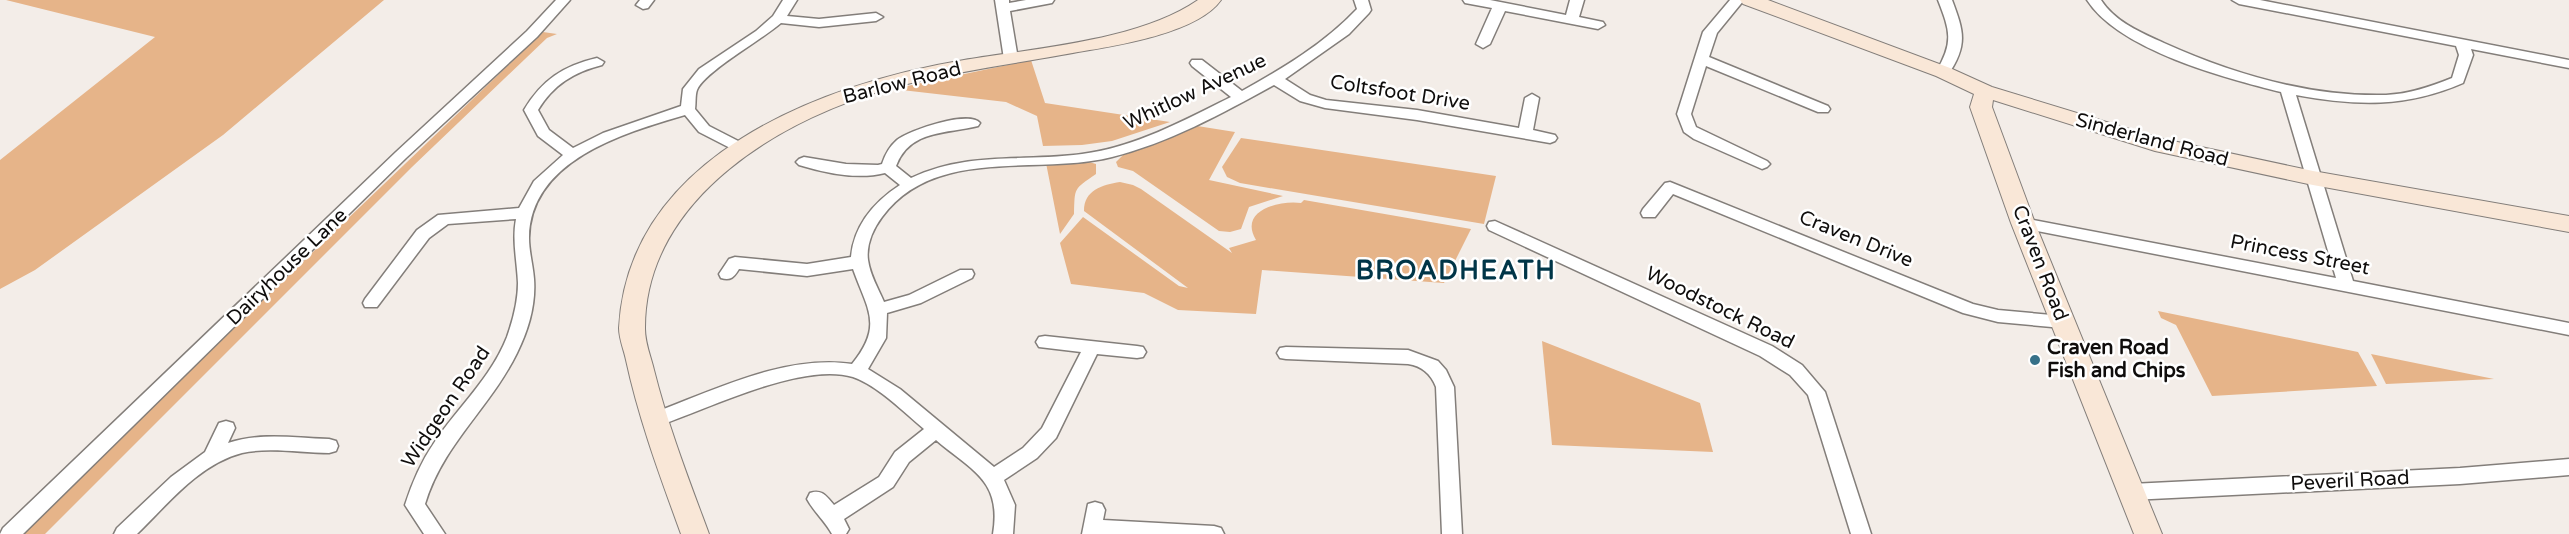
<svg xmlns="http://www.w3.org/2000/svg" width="2569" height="534" viewBox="0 0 2569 534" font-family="'Varela Round',sans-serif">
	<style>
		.green { fill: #e6b489 }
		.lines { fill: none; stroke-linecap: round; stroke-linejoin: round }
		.street-casing { stroke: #837e7a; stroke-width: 3 }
		.secondary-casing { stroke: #837e7a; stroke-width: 2 }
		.street { fill: #fff; fill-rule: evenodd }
		.secondary { fill: #f9e7d7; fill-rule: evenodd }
		.poi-dot { fill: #367189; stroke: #fff; stroke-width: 2 }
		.labels { text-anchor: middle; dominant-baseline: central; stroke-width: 5; stroke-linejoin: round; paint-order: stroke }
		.street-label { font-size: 20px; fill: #0f0d0c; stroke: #fff }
		.poi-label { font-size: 20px; font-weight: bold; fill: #0f0d0c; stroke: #fff; text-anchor: start }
		.district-label { font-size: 26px; font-weight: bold; letter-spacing: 1.5px; fill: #003547; stroke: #fff }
	</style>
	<rect width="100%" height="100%" fill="#f3ede8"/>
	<!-- green -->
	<g class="green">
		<path d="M6 0H384L223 135 35 270 0 289V160L155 37Z"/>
		<path d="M543 32 557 34 547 38 412 167 45 534H18Z"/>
		<path d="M1031 60 1045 103 1170 122 1112 141 1082 145 1043 146 1037 116 1006 102 893 89Z"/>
		<path d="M1191 125 1235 132 1209 180 1283 196 1249 207 1241 229 1230 232 1219 231 1133 171 1118 167 1116 162 1123 155Z"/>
		<path d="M1241 138 1496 176 1484 224 1240 183 1227 177 1222 167Z"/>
		<path d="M1089 162 1096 164V174C1073 190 1075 187 1074 214L1060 234 1046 163Z"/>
		<path d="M1120 182 1133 185 1141 189 1232 253 1229 248 1256 240C1238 210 1280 200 1301 203L1304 200 1471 229 1444 283 1262 270 1256 314 1178 310 1144 293 1071 284 1060 243 1083 217 1179 286 1188 288 1084 211C1084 190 1102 185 1120 182Z"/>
		<path d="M2158 311 2358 352 2377 386 2212 396 2176 325 2161 318Z"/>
		<path d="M1542 341 1700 403 1713 452 1552 445Z"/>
		<path d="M2371 354 2494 379 2386 384Z"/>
	</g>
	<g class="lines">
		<defs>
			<g id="street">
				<path d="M556 0H570L537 37 406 158 23 534H0L3 528 396 152 527 31Z"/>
				<path d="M640 0H654L648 8 643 9 636 5Z"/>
				<path d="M783 0H797L787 16 819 19 876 13 883 17 876 21 819 27 781 23C763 39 704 72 697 90 695 95 696 103 695 109L709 126 746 145 749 148 746 151H736L699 132 685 115C624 133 530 160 529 238 529 252 533 265 534 279 536 305 528 331 517 353 490 408 443 444 425 504L445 534H424L405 505C412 483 421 462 434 443 458 407 491 378 507 337 513 320 518 301 518 283 517 260 512 241 516 219L448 224 429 238 377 307H365L363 303 365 299 417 230 438 215 519 208 534 181 563 155 538 136 524 110C542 80 563 66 597 58L604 62 602 65C574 72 553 85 538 110L549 130 573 148 603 133 681 106 683 89 699 69 756 31 773 16Z"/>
				<path d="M995 0H1009V3L1026 0H1054L1052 3 1010 11 1018 59 1016 62H1006L1004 59Z"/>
				<path d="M1354 0H1368L1371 10 1369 13 1349 34 1285 79 1310 95 1326 100 1417 110 1519 128 1525 98 1532 94 1539 98 1533 130 1555 135 1557 138 1555 141 1550 143 1417 120 1325 108 1300 101 1274 85C1223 113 1169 143 1112 157 1038 176 935 145 882 217 873 229 866 245 868 260 870 275 878 288 884 302L909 295 960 270H972L974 274 972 278 921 303 887 313 886 338 868 369 900 389 994 467 1023 448 1042 428 1081 352 1039 347 1036 342 1039 337 1045 336 1137 346 1143 347 1146 352 1143 357 1137 358 1097 354 1056 438 1037 458 1004 480 1015 505 1013 534H993C1002 480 972 471 936 440L909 462 893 487 844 519 849 529 846 534H832C825 521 814 512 807 499L810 493C822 489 826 496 834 505L879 477 895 452 924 429C905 413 877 385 853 377 801 361 705 411 654 427L648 425 645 420 648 415C711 392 783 354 852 364 884 325 867 309 853 269L807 276 739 269C734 277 731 281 721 278L719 274 729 259 735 257 807 264 851 257C854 225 874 202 900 185L885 173C858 180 825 173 799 165L796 162 799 159 804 157 846 164 878 165 882 164C885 155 889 147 897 140 909 130 969 110 980 123L978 126C947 134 910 129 896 166L911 178C969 151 1022 162 1082 154 1133 148 1185 120 1231 97L1192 66 1190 63 1192 60H1202L1242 91C1283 68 1324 44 1357 9Z"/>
				<path d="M1463 0H1490L1566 15 1570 0H1584L1579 17 1603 22 1605 25 1598 29 1505 11 1490 44 1483 48 1476 44 1492 8 1465 3Z"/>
				<path d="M1730 0H1744L1717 33 1709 57 1828 106 1830 109 1828 112H1818L1706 66 1691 114 1696 127 1767 161 1770 164 1767 167 1762 169 1694 139 1684 132 1677 114 1703 32Z"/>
				<path d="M1938 0H1952C1964 32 1968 45 1948 75L1943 76 1936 72C1954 42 1950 31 1938 0Z"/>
				<path d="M2087 0H2101C2115 22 2142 33 2164 43 2233 74 2309 97 2386 95 2409 94 2430 87 2452 78L2459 55 2456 46 2239 4 2232 0H2260L2569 60V68L2471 49 2473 55 2463 83C2406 108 2356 106 2296 95L2353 281 2569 323V335L2017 227 2015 223 2017 219 2023 218 2336 278 2281 92C2225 78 2119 50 2087 0Z"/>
				<path d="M1670 182 1973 304 1998 310 2063 316 2069 318 2072 322 2069 326 2063 328 1998 322 1963 313 1673 194 1655 217H1643L1641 213 1643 209 1665 183Z"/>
				<path d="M1495 221 1772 346 1802 365 1825 392 1871 534H1851L1808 395 1790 375 1760 356 1489 230 1487 226 1489 222Z"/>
				<path d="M1286 347 1408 350 1438 361 1446 370 1454 387 1462 534H1442L1436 387C1431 374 1422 366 1408 364L1286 359 1280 358 1277 353 1280 348Z"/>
				<path d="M226 421 233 423 235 428 228 443C261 432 295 438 329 439L336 441 338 446 336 451 329 453C301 453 269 447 242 453 199 464 167 505 137 534H114L117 528 171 477 205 452 219 423Z"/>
				<path d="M2569 459V475L2460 484 2131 500 2124 498 2121 492 2124 486 2131 484 2460 468Z"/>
				<path d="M1095 502 1102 504 1105 510 1103 520 1214 526 1221 528 1224 534H1082L1088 504Z"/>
			</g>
			<g id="secondary">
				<path d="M1198 0H1221C1198 33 1116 46 1078 52 1019 63 958 71 899 86 786 115 644 197 645 329 645 343 651 357 654 370 668 426 689 480 709 534H681C660 476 639 420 626 360 624 350 619 339 619 328 628 157 820 84 964 60 1035 48 1139 41 1198 0Z"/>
				<path d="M1740 0H1768L1950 68 1992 87 2159 138 2313 171 2569 216V232L2313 185 2155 151 1993 100 1992 107 2035 223 2162 534H2134L2011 223 1970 107 1974 94 1936 76 1743 4Z"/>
			</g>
		</defs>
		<!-- street casing -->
		<use href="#street" class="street-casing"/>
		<!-- secondary casing -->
		<use href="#secondary" class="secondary-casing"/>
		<!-- street -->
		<use href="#street" class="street"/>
		<!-- secondary -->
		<use href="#secondary" class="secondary"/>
	</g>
	<!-- markers -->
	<circle class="poi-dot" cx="2035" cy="360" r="6"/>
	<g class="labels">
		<!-- street labels -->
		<g class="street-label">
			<text transform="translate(902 83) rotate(-14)">Barlow Road</text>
			<text transform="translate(1195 92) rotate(-25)">Whitlow Avenue</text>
			<text transform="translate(1400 93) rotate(9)">Coltsfoot Drive</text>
			<text transform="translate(2152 140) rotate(15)">Sinderland Road</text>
			<text transform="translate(1856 239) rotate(22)">Craven Drive</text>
			<text transform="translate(2300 255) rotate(11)">Princess Street</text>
			<text transform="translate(2040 263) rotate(69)">Craven Road</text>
			<text transform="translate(287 267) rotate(-44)">Dairyhouse Lane</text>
			<text transform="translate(1720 308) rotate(26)">Woodstock Road</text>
			<text transform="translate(446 407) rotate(-56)">Widgeon Road</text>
			<text transform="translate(2350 481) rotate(-3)">Peveril Road</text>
		</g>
		<!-- poi labels -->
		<g class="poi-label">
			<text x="2047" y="348">Craven Road<tspan x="2047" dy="23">Fish and Chips</tspan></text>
		</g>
		<!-- district labels -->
		<g class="district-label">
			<text x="1456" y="270">BROADHEATH</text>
		</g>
	</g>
</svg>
